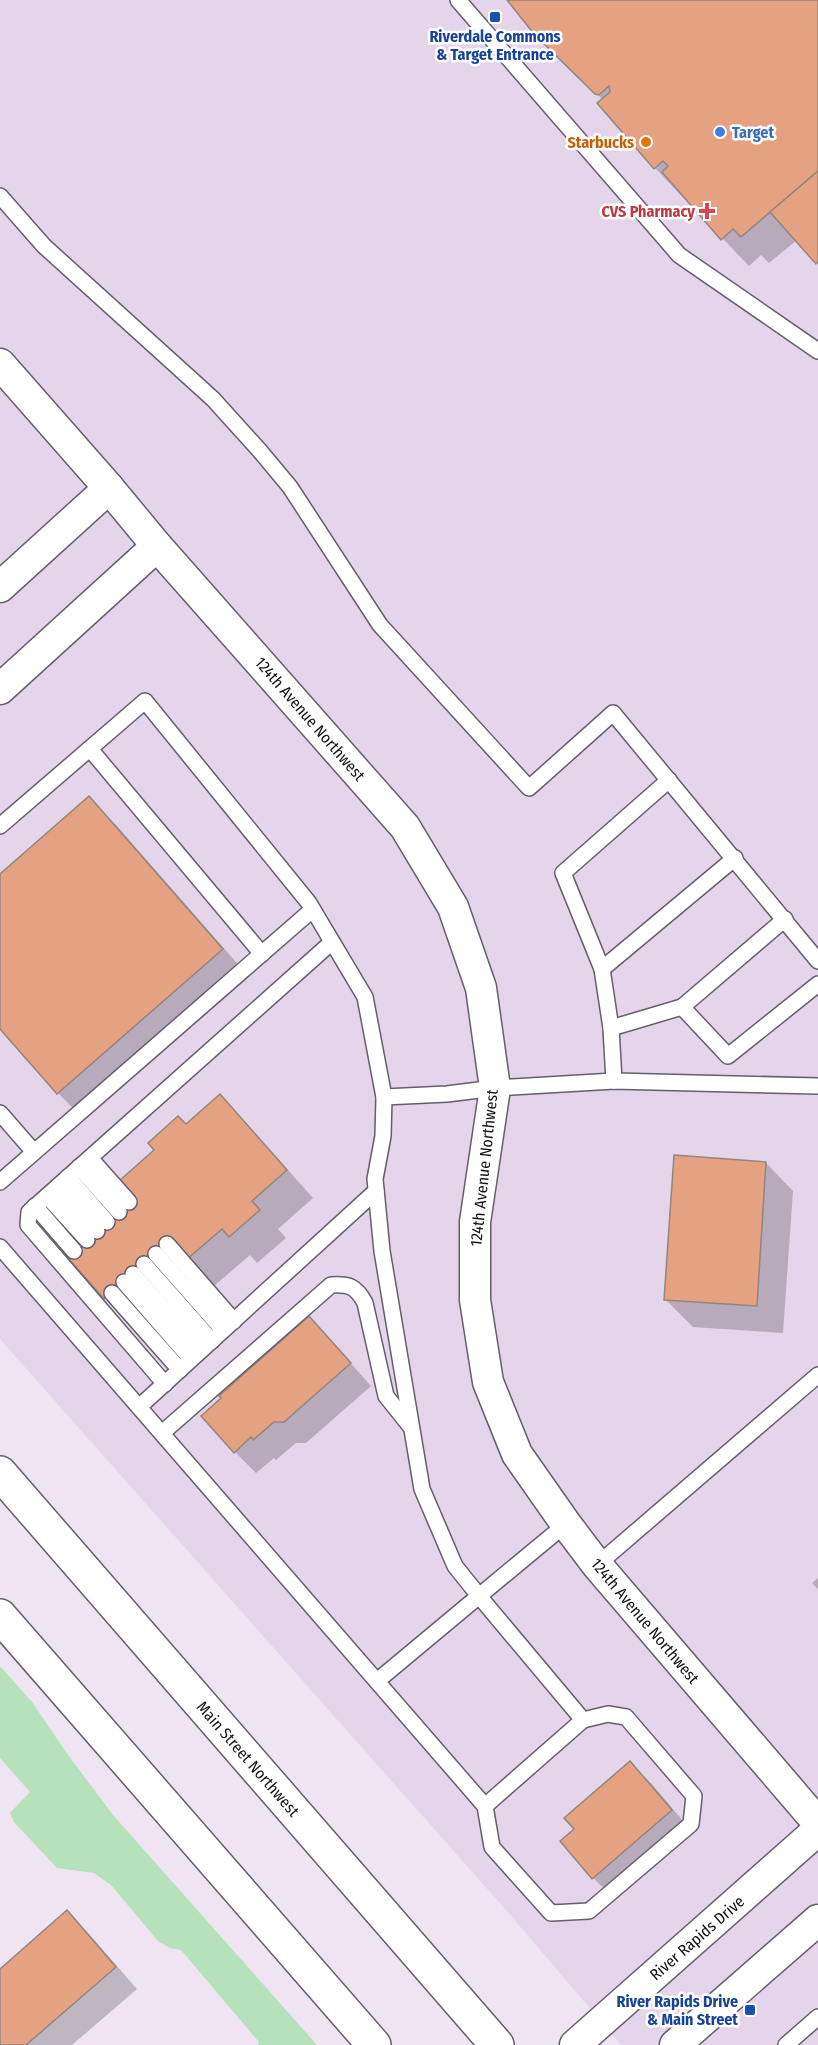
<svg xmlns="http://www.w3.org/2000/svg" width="818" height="2045" viewBox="0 0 818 2045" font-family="'Fira Sans Condensed',sans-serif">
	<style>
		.built { fill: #e4d5ea }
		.green { fill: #b5e2bb }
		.shadow { fill: #0003 }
		.building { fill: #e4a283; stroke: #94857e; stroke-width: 1.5 }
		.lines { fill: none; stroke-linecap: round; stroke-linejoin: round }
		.service-casing { stroke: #665e6a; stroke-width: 18 }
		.minor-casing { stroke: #665e6a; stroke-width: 33 }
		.secondary-casing { stroke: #665e6a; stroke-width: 36 }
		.service { stroke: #fff; stroke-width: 15 }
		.minor { stroke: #fff; stroke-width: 30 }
		.secondary { stroke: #fff; stroke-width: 33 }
		.transit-dot { fill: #1a4fb4; stroke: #fff; stroke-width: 2 }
		.shop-dot { fill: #3f7fe0; stroke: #fff; stroke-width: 2 }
		.food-dot { fill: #e8710a; stroke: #fff; stroke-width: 2 }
		.health-dot { fill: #e0444e; stroke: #fff; stroke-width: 2 }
		.labels { text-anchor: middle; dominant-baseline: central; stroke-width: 5; stroke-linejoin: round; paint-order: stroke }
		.transit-label { font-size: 16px; font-weight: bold; fill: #164399; stroke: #fff }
		.shop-label { font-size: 16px; font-weight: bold; fill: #366cbe; stroke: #fff; text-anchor: start }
		.food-label { font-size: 16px; font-weight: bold; fill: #c56008; stroke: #fff; text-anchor: end }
		.health-label { font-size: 16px; font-weight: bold; fill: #be3a42; stroke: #fff; text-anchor: end }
		.street-label { font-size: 16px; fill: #131015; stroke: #fff }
	</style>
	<rect width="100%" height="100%" fill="#eee4f2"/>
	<!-- built -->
	<path class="built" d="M0 0H818V2045H621L513 1918 0 1339Z"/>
	<!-- green -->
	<path class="green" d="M0 1666 32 1702 68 1755 113 1815 317 2045H258L259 2042 181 1950 170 1948 158 1941 111 1885 94 1873 57 1868 14 1822 10 1813 30 1792 0 1758Z"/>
	<!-- shadow -->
	<g class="shadow">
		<path d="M509 0H818V264L797 240 769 263 761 255 749 266 655 168 599 104 603 100 536 33Z"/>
		<path d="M89 798 116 825 249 977 85 1120 58 1093 0 1027V876Z"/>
		<path d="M220 1096 247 1124 313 1198 278 1229 286 1238 257 1263 250 1255 214 1286 197 1269 133 1325 69 1257 136 1198 186 1126Z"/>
		<path d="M766 1163 793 1191 783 1333 693 1327 665 1299Z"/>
		<path d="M330 1340 371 1386 306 1443H296L276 1460 274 1458 256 1473 235 1452Z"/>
		<path d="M818 1578V1589L812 1583Z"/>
		<path d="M630 1763 652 1784 692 1832 615 1899 593 1878 576 1829Z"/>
		<path d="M67 1912 89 1934 137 1989 72 2045H0V1971Z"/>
	</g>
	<!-- building -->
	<g class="building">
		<path d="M507 0H818V171L741 237 733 229 721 240 662 172 668 166 663 161 654 169 597 103 610 92 609 86 599 95 595 94 534 34Z"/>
		<path d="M818 171V262L816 264 770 212Z"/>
		<path d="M89 796 223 949 57 1094 0 1029V874Z"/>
		<path d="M220 1094 287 1170 252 1201 260 1210 229 1237 222 1229 186 1260 167 1244 104 1299 67 1257 134 1198 119 1181 154 1150 148 1143 178 1116 186 1124Z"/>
		<path d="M674 1155 766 1162 757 1306 664 1300Z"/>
		<path d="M309 1316 351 1363 284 1422H274L253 1440 251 1437 234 1453 201 1416 221 1398 219 1396Z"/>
		<path d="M630 1761 672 1810 592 1879 560 1841 574 1829 564 1818Z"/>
		<path d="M67 1910 116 1967 26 2045H0V1969Z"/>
	</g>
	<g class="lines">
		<defs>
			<g id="service">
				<path d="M458 0 679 255 818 351"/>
				<path d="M0 196 44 246 213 399 260 451 290 487 380 625 529 788 613 713 818 961"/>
				<path d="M90 749 262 954"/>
				<path d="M0 826 145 701 309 903 365 997 384 1097 383 1136 375 1179 382 1251 422 1489 455 1566 479 1596 566 1524"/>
				<path d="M602 969 735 858"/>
				<path d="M682 1007 785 919"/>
				<path d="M611 1028 682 1007 728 1056 818 984"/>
				<path d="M614 1081 611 1028 602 969 563 873 669 780"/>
				<path d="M384 1097 447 1094 495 1088 614 1081 818 1086"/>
				<path d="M0 1113 34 1152"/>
				<path d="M90 1158 129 1202"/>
				<path d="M79 1167 119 1212"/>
				<path d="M68 1177 107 1222"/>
				<path d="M0 1182 312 910"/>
				<path d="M57 1187 97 1231"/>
				<path d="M47 1196 87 1240"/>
				<path d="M35 1206 74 1251"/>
				<path d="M167 1244 234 1321"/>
				<path d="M0 1247 485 1806 492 1847 551 1913 589 1911 691 1824 694 1796 626 1717 608 1714 583 1720 479 1596 377 1681"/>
				<path d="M156 1254 223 1330"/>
				<path d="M144 1264 212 1341"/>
				<path d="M133 1274 201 1350"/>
				<path d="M124 1282 191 1359"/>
				<path d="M112 1293 180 1370"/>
				<path d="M165 1384 28 1225 29 1212 332 942"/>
				<path d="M139 1407 376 1191"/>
				<path d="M162 1433 331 1285C349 1284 356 1286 365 1303L386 1396 410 1426"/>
				<path d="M597 1565 818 1375"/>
				<path d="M485 1806 583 1720"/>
				<path d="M786 2045 818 2017"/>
			</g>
			<g id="minor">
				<path d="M0 364 109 488 157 546 405 827 453 907 481 988 495 1088 475 1222V1300L488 1382 517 1454 566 1524 597 1565 818 1823"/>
				<path d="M0 587 109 488"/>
				<path d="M0 689 157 546"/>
				<path d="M575 2045 818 1830"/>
				<path d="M675 2045 818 1920"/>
			</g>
			<g id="secondary">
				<path d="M0 1473 497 2045"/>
				<path d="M0 1616 374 2045"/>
			</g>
		</defs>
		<!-- service casing -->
		<use href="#service" class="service-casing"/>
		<!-- minor casing -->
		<use href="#minor" class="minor-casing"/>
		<!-- secondary casing -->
		<use href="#secondary" class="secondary-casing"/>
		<!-- service -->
		<use href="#service" class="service"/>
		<!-- minor -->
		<use href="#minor" class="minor"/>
		<!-- secondary -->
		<use href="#secondary" class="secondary"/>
	</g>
	<!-- markers -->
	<g class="transit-dot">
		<rect x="489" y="11" width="12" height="12" rx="3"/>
		<rect x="744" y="2004" width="12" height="12" rx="3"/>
	</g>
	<circle class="shop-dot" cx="720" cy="132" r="6"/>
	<circle class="food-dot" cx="646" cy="142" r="6"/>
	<path class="health-dot" d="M704 202h6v6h6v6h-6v6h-6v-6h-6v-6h6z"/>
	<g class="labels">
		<!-- transit labels -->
		<g class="transit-label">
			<text x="495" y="36">Riverdale Commons<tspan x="495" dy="18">&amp; Target Entrance</tspan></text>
			<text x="738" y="2001" text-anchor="end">River Rapids Drive<tspan x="738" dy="18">&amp; Main Street</tspan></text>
		</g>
		<!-- shop labels -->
		<g class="shop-label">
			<text x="732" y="132">Target</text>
		</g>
		<!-- food labels -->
		<g class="food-label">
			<text x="634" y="142">Starbucks</text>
		</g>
		<!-- health labels -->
		<g class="health-label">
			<text x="695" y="211">CVS Pharmacy</text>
		</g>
		<!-- street labels -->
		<g class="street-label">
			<text transform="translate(310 719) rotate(49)">124th Avenue Northwest</text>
			<text transform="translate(484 1168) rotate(-84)">124th Avenue Northwest</text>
			<text transform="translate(645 1621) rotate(50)">124th Avenue Northwest</text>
			<text transform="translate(248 1759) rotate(49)">Main Street Northwest</text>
			<text transform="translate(697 1938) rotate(-41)">River Rapids Drive</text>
		</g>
	</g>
</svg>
